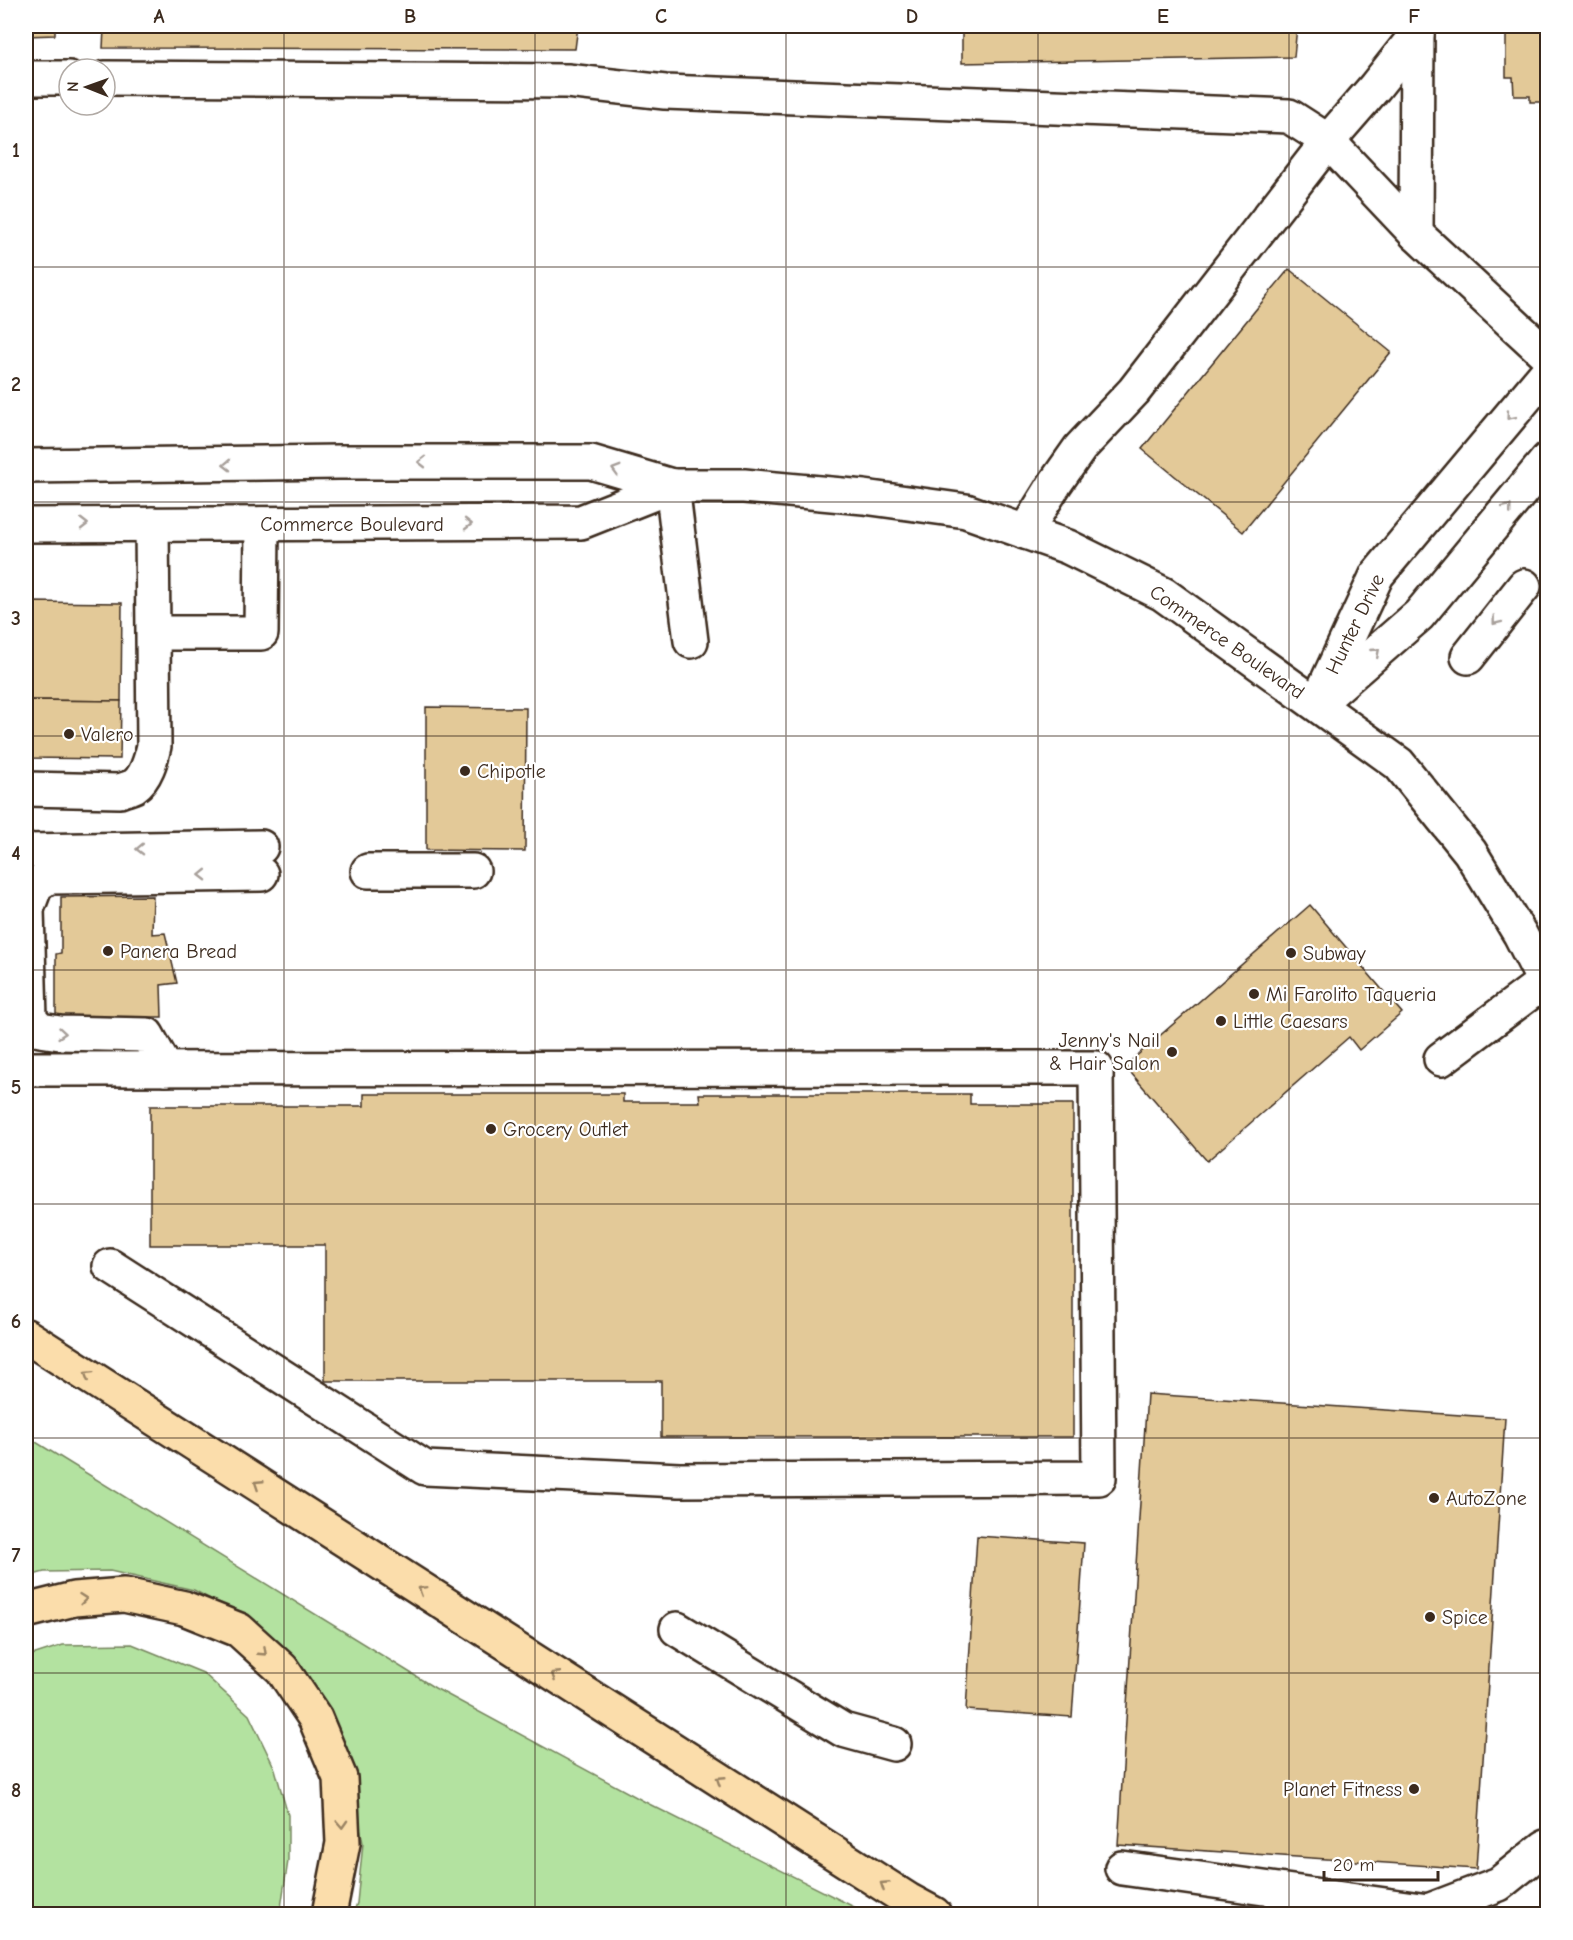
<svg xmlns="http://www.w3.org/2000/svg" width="1573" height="1940" viewBox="0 0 1573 1940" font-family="'Comic Neue',sans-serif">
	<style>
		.green { fill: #b3e2a0; stroke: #77865f; stroke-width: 1.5 }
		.building { fill: #e3c998; stroke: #3b2a1e; stroke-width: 1.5 }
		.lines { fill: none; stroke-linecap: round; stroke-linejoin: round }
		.minor-casing { stroke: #3b2a1e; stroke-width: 38 }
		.highway-casing { stroke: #3b2a1e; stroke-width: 38 }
		.minor { stroke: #fff; stroke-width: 33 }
		.highway { stroke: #fbddab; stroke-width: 33 }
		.oneway { stroke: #a79f9a }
		.oneway2 { stroke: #9b8464 }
		.grid { fill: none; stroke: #3b2a1e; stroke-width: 1.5; stroke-opacity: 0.55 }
		.poi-dot { fill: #3b2a1e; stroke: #fff; stroke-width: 2 }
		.labels { text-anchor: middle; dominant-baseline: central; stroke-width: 4.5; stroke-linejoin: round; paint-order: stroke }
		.street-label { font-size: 20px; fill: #3b2a1e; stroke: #fff }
		.poi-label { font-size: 20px; fill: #3b2a1e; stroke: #fff; text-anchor: start }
		.neatline { fill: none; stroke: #3b2a1e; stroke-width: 2 }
		.grid-label { font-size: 20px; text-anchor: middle; font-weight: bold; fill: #3b2a1e }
	</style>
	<rect width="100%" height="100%" fill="#fff"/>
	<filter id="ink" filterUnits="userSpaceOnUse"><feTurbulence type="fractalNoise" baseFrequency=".0167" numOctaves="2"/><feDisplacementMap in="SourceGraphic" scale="12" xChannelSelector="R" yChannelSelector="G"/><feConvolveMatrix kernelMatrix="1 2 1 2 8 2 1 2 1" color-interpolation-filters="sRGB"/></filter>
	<g filter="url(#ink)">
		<!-- green -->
		<g class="green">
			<path d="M26 1436 435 1688 649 1804 868 1914H353L357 1903 363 1843 349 1767 236 1613 194 1590 110 1571 44 1572 26 1577Z"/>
			<path d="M132 1644 203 1673 249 1715 275 1769 288 1815V1861L280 1914H26V1657L63 1645Z"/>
		</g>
		<!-- building -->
		<g class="building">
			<path d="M26 26H55V35L26 36Z"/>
			<path d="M55 26H578L575 49 103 48 104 29 55 28Z"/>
			<path d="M962 26H1297L1294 57 962 63Z"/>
			<path d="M1506 26H1548V200H1544V102H1530V96H1514L1513 77H1506Z"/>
			<path d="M1289 269 1391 352 1243 532 1142 449Z"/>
			<path d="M26 602 122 603 121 701 26 700Z"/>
			<path d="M27 700 121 701 120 759 26 758Z"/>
			<path d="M426 707 526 708 525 851 426 850Z"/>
			<path d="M153 896 152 934 165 933 177 983 161 985 162 1017H56V954L61 953V897Z"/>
			<path d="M1310 905 1402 1013 1359 1050 1349 1037 1207 1161 1125 1066Z"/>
			<path d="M364 1094H623V1102H700L699 1094H970V1104H1073V1437H661V1381H325V1245H150V1106H364Z"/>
			<path d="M1147 1394 1505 1418 1476 1869 1118 1845Z"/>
			<path d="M977 1536 1084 1543 1072 1717 966 1710Z"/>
		</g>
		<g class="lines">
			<defs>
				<g id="minor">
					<path d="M26 78H69"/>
					<path d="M105 78 567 81 665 92 1289 116 1328 141 1416 234 1548 356"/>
					<path d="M1416 234 1417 27"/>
					<path d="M26 466 339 462H591L672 486H744L864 497 966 511 1068 547 1163 594 1399 764 1470 852 1520 934 1548 989"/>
					<path d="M672 486 691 641"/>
					<path d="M26 525 581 522 672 486"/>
					<path d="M1025 532 1056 482 1080 448 1134 391 1328 141 1375 87 1417 34"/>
					<path d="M154 633H261L262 524"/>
					<path d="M1468 657 1524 586"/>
					<path d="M1325 697 1419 615 1548 459"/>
					<path d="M1317 704 1377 575 1548 371"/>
					<path d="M26 789 120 791C124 789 130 788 134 786 146 778 151 759 154 746L152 524"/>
					<path d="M26 851 261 847"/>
					<path d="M368 871H473"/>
					<path d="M1441 1059 1548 979"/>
					<path d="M26 1069 1096 1068 1099 1478 679 1480 425 1468 110 1266"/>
					<path d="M166 1069 147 1035 60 1033 40 1030 30 1019 27 909 36 885 49 877 261 874"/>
					<path d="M677 1629 843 1730 894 1744"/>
					<path d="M1122 1868 1428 1911 1499 1884 1545 1847"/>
				</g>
				<g id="highway">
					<path d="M26 1336 908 1900 934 1914"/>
					<path d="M26 1611 74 1599 124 1595 184 1608 239 1630 282 1669 315 1718 340 1778 343 1843 329 1914"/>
				</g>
			</defs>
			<!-- minor casing -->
			<use href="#minor" class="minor-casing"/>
			<!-- highway casing -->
			<use href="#highway" class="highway-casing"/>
			<!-- minor -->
			<use href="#minor" class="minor"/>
			<!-- highway -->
			<use href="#highway" class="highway"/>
		</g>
		<!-- one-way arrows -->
		<defs><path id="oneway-chevron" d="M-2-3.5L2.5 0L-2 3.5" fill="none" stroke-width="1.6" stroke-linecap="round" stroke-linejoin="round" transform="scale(1.5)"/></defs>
		<g class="oneway">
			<use href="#oneway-chevron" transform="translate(1510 416) rotate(130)"/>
			<use href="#oneway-chevron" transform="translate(422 462) rotate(180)"/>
			<use href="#oneway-chevron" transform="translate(227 465) rotate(179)"/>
			<use href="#oneway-chevron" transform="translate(616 470) rotate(-164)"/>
			<use href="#oneway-chevron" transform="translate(1508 508) rotate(-51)"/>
			<use href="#oneway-chevron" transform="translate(84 524)"/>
			<use href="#oneway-chevron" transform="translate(468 524)"/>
			<use href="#oneway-chevron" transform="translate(1496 621) rotate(128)"/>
			<use href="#oneway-chevron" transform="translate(1376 652) rotate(-41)"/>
			<use href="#oneway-chevron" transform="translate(140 849) rotate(179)"/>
			<use href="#oneway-chevron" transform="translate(203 875) rotate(179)"/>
			<use href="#oneway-chevron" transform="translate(62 1033) rotate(5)"/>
		</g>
		<g class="oneway2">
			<use href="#oneway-chevron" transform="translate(88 1375) rotate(-148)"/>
			<use href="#oneway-chevron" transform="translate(258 1484) rotate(-147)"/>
			<use href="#oneway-chevron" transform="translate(422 1590) rotate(-148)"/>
			<use href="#oneway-chevron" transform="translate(83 1599) rotate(-6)"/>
			<use href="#oneway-chevron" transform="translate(263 1652) rotate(43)"/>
			<use href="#oneway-chevron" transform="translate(555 1675) rotate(-147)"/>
			<use href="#oneway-chevron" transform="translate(720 1780) rotate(-147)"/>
			<use href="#oneway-chevron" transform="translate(342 1824) rotate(87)"/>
			<use href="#oneway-chevron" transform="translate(884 1885) rotate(-147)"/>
		</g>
	</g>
	<!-- grid -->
	<path class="grid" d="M284 26V1914M535 26V1914M786 26V1914M1038 26V1914M1289 26V1914M26 267H1548M26 502H1548M26 736H1548M26 970H1548M26 1204H1548M26 1438H1548M26 1673H1548"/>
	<!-- markers -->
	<g class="poi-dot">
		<circle cx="69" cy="734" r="6"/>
		<circle cx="465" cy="771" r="6"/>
		<circle cx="108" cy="951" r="6"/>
		<circle cx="1291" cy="953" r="6"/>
		<circle cx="1254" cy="994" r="6"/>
		<circle cx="1221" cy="1021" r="6"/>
		<circle cx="1172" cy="1052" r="6"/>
		<circle cx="491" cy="1129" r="6"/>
		<circle cx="1434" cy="1498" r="6"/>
		<circle cx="1430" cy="1617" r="6"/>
		<circle cx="1414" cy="1789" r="6"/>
	</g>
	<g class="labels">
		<!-- street labels -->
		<g class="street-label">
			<text x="352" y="524">Commerce Boulevard</text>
			<text transform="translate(1355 624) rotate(-64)">Hunter Drive</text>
			<text transform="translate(1227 642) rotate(35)">Commerce Boulevard</text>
		</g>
		<!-- poi labels -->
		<g class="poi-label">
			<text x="81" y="734">Valero</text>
			<text x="477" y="771">Chipotle</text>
			<text x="120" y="951">Panera Bread</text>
			<text x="1303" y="953">Subway</text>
			<text x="1266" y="994">Mi Farolito Taqueria</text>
			<text x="1233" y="1021">Little Caesars</text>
			<text x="1160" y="1040" text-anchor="end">Jenny's Nail<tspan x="1160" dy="23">&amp; Hair Salon</tspan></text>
			<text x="503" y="1129">Grocery Outlet</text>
			<text x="1446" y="1498">AutoZone</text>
			<text x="1442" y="1617">Spice</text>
			<text x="1402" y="1789" text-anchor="end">Planet Fitness</text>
		</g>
	</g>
	<!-- margin -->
	<rect width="1573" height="1940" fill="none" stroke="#fff" stroke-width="66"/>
	<!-- north arrow -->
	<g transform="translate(87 87) rotate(271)"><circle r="28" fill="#ffffff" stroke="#b1aaa5" stroke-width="1.5"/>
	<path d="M0-4.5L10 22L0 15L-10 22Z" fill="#3b2a1e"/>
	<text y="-9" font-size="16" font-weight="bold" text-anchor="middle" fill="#3b2a1e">N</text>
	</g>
	<!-- scale -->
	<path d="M1324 1871v9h114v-9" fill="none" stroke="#3b2a1e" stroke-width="3"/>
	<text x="1333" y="1871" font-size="18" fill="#3b2a1e" stroke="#ffffff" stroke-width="4.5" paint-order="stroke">20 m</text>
	<rect x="33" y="33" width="1507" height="1874" class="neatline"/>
	<g class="grid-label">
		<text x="159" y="23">A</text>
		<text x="410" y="23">B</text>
		<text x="661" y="23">C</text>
		<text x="912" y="23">D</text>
		<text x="1163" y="23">E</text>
		<text x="1414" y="23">F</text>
		<text x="16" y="157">1</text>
		<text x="16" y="391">2</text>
		<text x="16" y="625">3</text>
		<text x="16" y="860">4</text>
		<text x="16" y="1094">5</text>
		<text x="16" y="1328">6</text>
		<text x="16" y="1562">7</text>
		<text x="16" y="1797">8</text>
	</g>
</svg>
